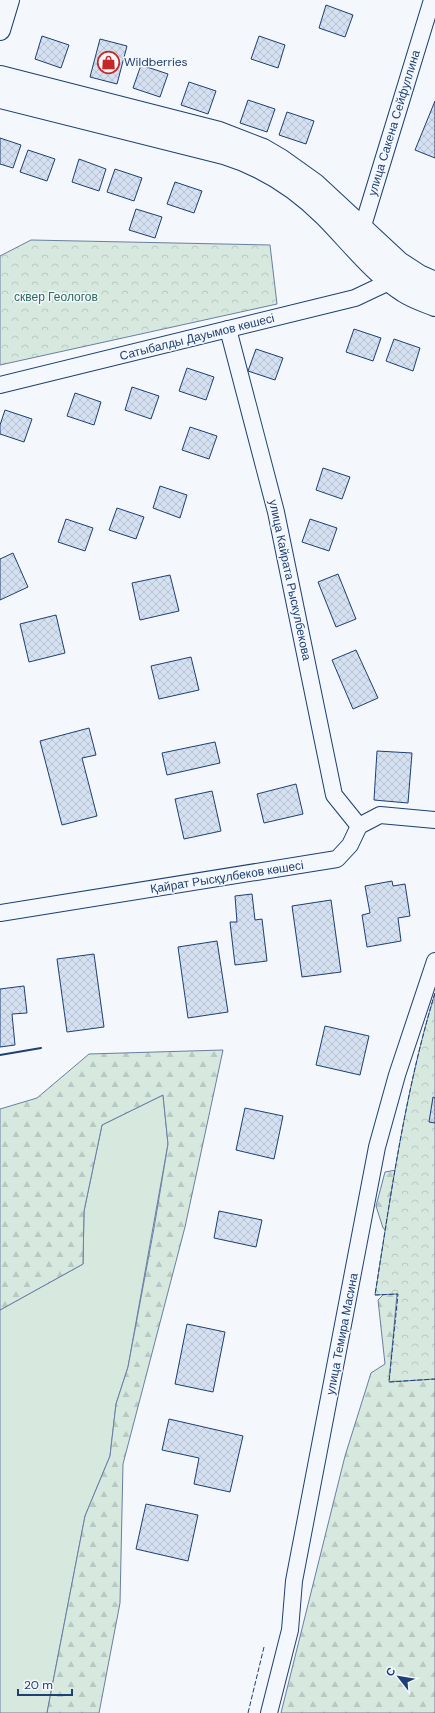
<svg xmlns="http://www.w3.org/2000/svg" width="435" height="1713" viewBox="0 0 435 1713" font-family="'DM Sans',sans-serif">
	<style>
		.green { fill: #d7e8df; stroke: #687fa3 }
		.forest { fill: url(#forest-firs); stroke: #687fa3 }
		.park { fill: url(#park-crowns); stroke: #687fa3 }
		.building { fill: url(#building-cross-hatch); stroke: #1d3f73 }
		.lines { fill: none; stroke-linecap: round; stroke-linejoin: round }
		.minor-casing { stroke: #1d3f73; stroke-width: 18 }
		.tertiary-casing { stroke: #1d3f73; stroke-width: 22 }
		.primary-casing { stroke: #1d3f73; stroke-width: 24 }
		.minor { stroke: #f4f7fb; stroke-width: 16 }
		.tertiary { stroke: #f4f7fb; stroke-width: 20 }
		.primary { stroke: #f4f7fb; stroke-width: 22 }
		.fence { stroke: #1d3f73; stroke-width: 1; stroke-dasharray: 5 2; stroke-linecap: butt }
		.wall { stroke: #1d3f73; stroke-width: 2 }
		.labels { text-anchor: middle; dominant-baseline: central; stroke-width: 3; stroke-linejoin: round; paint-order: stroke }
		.poi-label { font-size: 12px; fill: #1d3f73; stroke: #f4f7fb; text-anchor: start }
		.street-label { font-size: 12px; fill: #1d3f73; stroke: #f4f7fb }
		.park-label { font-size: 12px; fill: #2c6c60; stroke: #f4f7fb }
	</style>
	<defs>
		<pattern id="forest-firs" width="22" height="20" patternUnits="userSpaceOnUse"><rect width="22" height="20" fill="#d7e8df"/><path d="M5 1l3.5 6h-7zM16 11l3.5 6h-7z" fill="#b8c8c3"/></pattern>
		<pattern id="park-crowns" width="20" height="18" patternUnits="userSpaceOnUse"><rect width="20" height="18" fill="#d7e8df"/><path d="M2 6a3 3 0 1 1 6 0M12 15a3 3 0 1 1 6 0" fill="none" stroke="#b8c8c3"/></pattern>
		<pattern id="building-cross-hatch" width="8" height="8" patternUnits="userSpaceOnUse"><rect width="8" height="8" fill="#d5e0f0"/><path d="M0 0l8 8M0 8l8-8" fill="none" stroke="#b6c1d1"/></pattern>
	</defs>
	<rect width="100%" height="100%" fill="#f4f7fb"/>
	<!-- green -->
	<path class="green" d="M163 1095 168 1144 128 1367 116 1404 110 1456 85 1516 47 1713H0V1310L83 1264 84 1211 102 1125Z"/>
	<!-- forest -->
	<g class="forest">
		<path d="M223 1050 185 1227 123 1464 120 1603 99 1713H47L85 1516 110 1456 116 1404 128 1367 154 1228 168 1144 163 1095 102 1125 84 1211 83 1264 0 1310V1109L37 1098 89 1054Z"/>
		<path d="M435 1163 400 1239 383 1228 376 1206 385 1172Z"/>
		<path d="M396 1282 435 1292V1713H281L345 1456 371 1373 385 1364 378 1300Z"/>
	</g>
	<!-- park -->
	<g class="park">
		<path d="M31 240 270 245 277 304 0 365V256Z"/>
		<path d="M435 993V1379L389 1382 397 1294 375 1295C391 1194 405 1091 435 993Z"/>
	</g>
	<!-- building -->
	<g class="building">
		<path d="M326 5 353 15 345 37 319 28Z"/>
		<path d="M42 36 69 45 61 68 35 59Z"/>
		<path d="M259 36 285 45 278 68 251 59Z"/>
		<path d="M100 39 127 46 117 84 90 77Z"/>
		<path d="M141 65 168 74 160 97 133 88Z"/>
		<path d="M189 82 216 91 208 114 181 105Z"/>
		<path d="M248 100 275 109 267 132 240 123Z"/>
		<path d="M435 101V158L415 150Z"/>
		<path d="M287 112 314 121 306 144 279 135Z"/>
		<path d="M0 138 21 145 13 168 0 164Z"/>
		<path d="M28 150 55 159 47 181 20 172Z"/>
		<path d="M79 159 106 169 99 191 72 182Z"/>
		<path d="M115 169 142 178 134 201 107 192Z"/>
		<path d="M175 182 202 191 194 213 167 204Z"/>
		<path d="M136 209 162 217 155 238 129 230Z"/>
		<path d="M354 329 381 338 373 361 346 352Z"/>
		<path d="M394 339 420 348 413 371 386 361Z"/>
		<path d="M256 349 283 358 275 380 248 371Z"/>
		<path d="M187 368 214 377 206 400 179 391Z"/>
		<path d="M132 387 159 396 151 419 125 410Z"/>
		<path d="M75 393 101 402 94 425 67 416Z"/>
		<path d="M5 410 32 419 24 442 0 434V425Z"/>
		<path d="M190 427 217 436 209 459 182 450Z"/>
		<path d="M323 468 350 477 342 499 316 490Z"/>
		<path d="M160 486 187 495 180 518 153 508Z"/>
		<path d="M117 508 144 517 136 539 109 530Z"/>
		<path d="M66 519 93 528 85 551 58 542Z"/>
		<path d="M310 519 337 528 329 551 302 542Z"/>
		<path d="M13 553 28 587 0 600V559Z"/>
		<path d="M338 574 356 619 336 627 318 582Z"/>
		<path d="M170 575 179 611 140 620 132 583Z"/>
		<path d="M56 615 65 653 29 662 20 624Z"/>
		<path d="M356 650 378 698 353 709 332 660Z"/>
		<path d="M191 657 199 690 159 699 151 666Z"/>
		<path d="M89 728 96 755 82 758 97 816 62 825 40 741Z"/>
		<path d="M215 742 220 763 167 775 162 753Z"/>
		<path d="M377 751 412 753 408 803 374 800Z"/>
		<path d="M296 784 303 814 264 823 257 794Z"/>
		<path d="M212 791 221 831 184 839 175 799Z"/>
		<path d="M392 881 393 886 405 884 410 916 398 918 401 941 367 947 362 915 370 913 365 886Z"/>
		<path d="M252 894 255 920 262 919 267 961 235 965 230 922H237L235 896Z"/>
		<path d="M331 900 341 972 302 977 292 906Z"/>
		<path d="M217 941 228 1012 188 1018 178 947Z"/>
		<path d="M94 954 104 1027 67 1032 57 959Z"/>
		<path d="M24 986 27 1013 12 1014 15 1045 0 1047V989Z"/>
		<path d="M325 1026 369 1036 360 1075 316 1065Z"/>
		<path d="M433 1097 435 1098V1123L429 1122Z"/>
		<path d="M245 1108 283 1116 274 1159 236 1150Z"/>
		<path d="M219 1211 262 1220 256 1247 214 1238Z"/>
		<path d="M187 1324 225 1332 213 1392 175 1384Z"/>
		<path d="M169 1419 243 1436 230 1492 194 1484 199 1458 162 1450Z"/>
		<path d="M146 1504 198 1515 188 1561 136 1549Z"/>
	</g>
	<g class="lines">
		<defs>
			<g id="minor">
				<path d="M357 235 362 229 432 0"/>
				<path d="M228 329 276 512 334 795 359 826"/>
				<path d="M0 385 355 298 391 281"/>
				<path d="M0 913 337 859 350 845 359 826 380 815 435 820"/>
				<path d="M269 1713 290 1630 294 1581 377 1147 397 1075 435 961"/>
			</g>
			<path id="tertiary" d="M0 30 9 0"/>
			<g id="primary">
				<path d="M0 77 219 133 263 150 280 160 315 185 399 263 419 276 435 283"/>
				<path d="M0 97 224 153C263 165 296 186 325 215 350 240 374 272 404 291 413 297 425 301 435 305"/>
			</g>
		</defs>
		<!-- minor casing -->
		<use href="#minor" class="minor-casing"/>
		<!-- tertiary casing -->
		<use href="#tertiary" class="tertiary-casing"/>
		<!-- primary casing -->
		<use href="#primary" class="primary-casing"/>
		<!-- minor -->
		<use href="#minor" class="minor"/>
		<!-- tertiary -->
		<use href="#tertiary" class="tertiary"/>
		<!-- primary -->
		<use href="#primary" class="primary"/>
		<!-- fence -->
		<g class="fence">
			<path d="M435 993C405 1091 391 1194 375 1295L398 1294 389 1382 435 1379"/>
			<path d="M248 1713 264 1647"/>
		</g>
		<!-- wall -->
		<path class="wall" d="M0 1055 41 1048"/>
	</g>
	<!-- icons -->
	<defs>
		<symbol id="shop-ring" viewBox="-11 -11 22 22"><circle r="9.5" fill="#f4f7fb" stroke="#c62828" stroke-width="1.5"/><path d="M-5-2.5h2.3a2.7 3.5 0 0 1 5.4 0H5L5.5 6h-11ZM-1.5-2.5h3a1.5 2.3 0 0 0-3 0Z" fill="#c62828"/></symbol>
	</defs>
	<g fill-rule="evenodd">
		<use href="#shop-ring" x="96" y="50" width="25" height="25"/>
	</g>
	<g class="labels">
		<!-- poi labels -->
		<g class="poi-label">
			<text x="124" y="62">Wildberries</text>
		</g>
		<!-- street labels -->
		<g class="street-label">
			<text transform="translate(394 123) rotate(-73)">улица Сакена Сейфуллина</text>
			<text transform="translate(197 337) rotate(-14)">Сатыбалды Дауымов көшесі</text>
			<text transform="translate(290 580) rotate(78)">улица Кайрата Рыскулбекова</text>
			<text transform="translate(227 877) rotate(-9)">Қайрат Рысқұлбеков көшесі</text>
			<text transform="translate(342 1334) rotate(-79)">улица Темира Масина</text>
		</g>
		<!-- park labels -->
		<g class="park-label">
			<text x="56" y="297">сквер Геологов</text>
		</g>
	</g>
	<!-- north arrow -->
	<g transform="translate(399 1677) rotate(301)" stroke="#f4f7fb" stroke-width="3" paint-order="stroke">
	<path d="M0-3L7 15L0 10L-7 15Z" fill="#1d3f73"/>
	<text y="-6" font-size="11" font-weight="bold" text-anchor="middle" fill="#1d3f73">С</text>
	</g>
	<!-- scale -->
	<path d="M18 1689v6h54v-6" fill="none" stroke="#1d3f73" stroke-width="2"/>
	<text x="24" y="1689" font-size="12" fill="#1d3f73" stroke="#f4f7fb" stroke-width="3" paint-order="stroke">20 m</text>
</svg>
